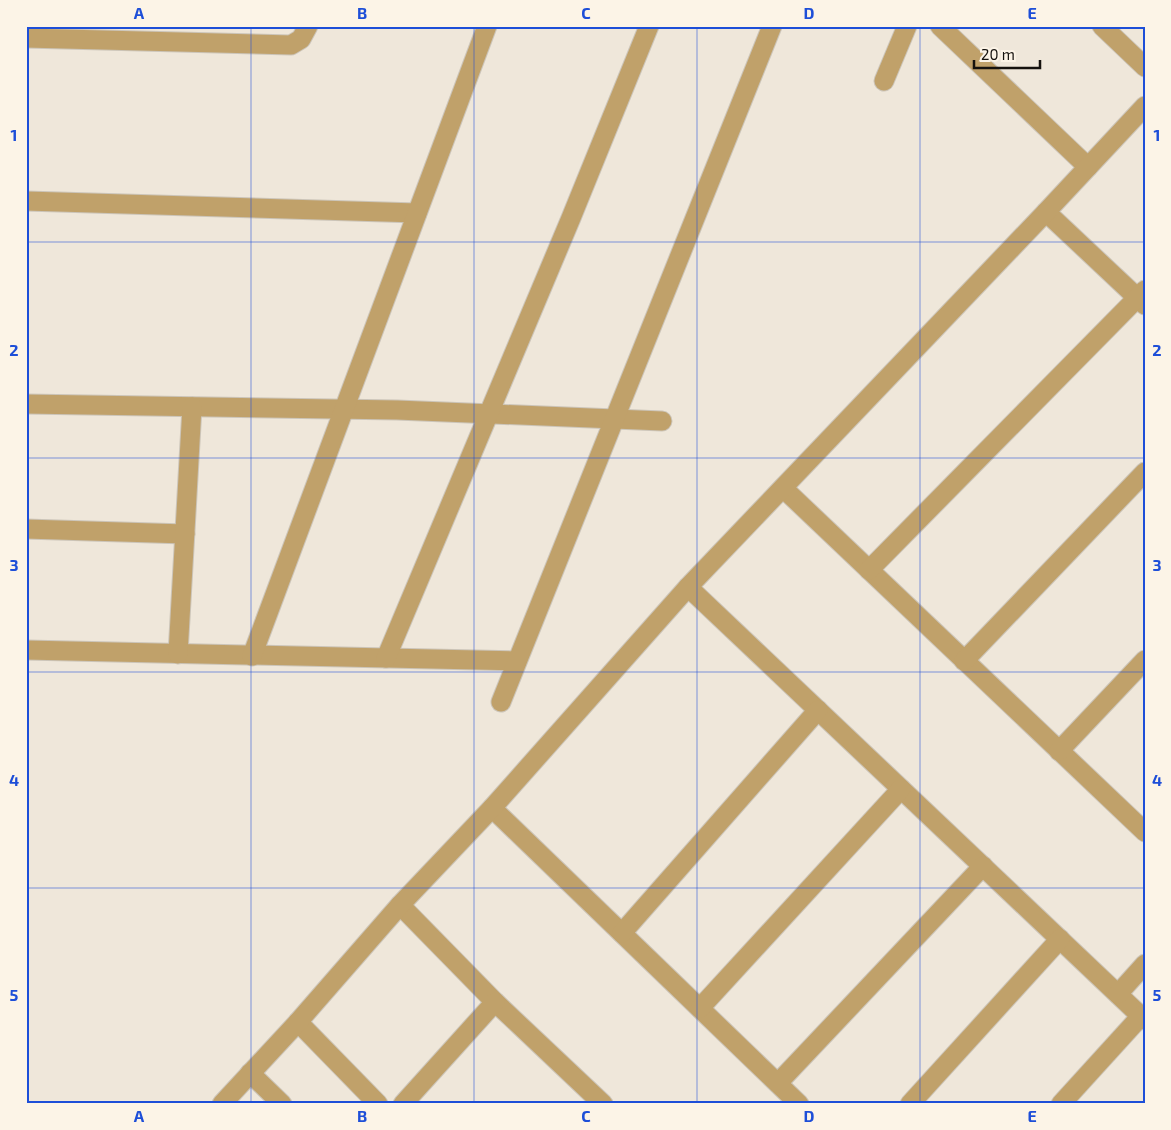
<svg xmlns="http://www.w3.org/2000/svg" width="1171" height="1130" viewBox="0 0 1171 1130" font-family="'Exo 2',sans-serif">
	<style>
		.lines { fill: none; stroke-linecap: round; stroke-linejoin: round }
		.street-casing { stroke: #ccc5b9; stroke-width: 21 }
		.street { stroke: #c0a16a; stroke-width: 19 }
		.grid { fill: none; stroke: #1d4ed8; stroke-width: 1; stroke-opacity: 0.55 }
		.neatline { fill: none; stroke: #1d4ed8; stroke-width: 2 }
		.grid-label { font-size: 16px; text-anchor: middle; font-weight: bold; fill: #1d4ed8 }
	</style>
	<rect width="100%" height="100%" fill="#efe7da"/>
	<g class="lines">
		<defs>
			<g id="street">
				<path d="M940 26 1088 167"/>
				<path d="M1102 26 1145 67"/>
				<path d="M26 38 291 45 301 39 308 26"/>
				<path d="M884 81 907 26"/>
				<path d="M26 201 417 213"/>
				<path d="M1046 212 1145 305"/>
				<path d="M26 404 397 410 662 421"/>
				<path d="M783 488 1145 832"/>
				<path d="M26 529 185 534"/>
				<path d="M869 570 1145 290"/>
				<path d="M688 587 1145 1020"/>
				<path d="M26 650 517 661"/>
				<path d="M178 654 192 407"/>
				<path d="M252 656 487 26"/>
				<path d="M386 658 571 218 649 26"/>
				<path d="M964 661 1145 472"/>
				<path d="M501 702 772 26"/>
				<path d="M1059 751 1145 660"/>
				<path d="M492 808 799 1104"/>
				<path d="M400 905 495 1002 603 1104"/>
				<path d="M622 933 818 710"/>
				<path d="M1118 994 1145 964"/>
				<path d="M700 1008 901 789"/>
				<path d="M298 1022 378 1104"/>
				<path d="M250 1073 282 1104"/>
				<path d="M778 1083 983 866"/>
				<path d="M222 1104 298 1022 400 905 492 808 688 587 1046 212 1145 106"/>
				<path d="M403 1104 495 1002"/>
				<path d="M910 1104 1060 939"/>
				<path d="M1061 1104 1141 1016"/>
			</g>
		</defs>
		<!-- street casing -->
		<use href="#street" class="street-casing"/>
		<!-- street -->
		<use href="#street" class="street"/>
	</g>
	<!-- grid -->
	<path class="grid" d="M251 26V1104M474 26V1104M697 26V1104M920 26V1104M26 242H1145M26 458H1145M26 672H1145M26 888H1145"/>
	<!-- border -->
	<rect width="1171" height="1130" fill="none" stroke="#fcf4e7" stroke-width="55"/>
	<!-- scale -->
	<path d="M974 60v8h66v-8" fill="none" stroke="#15120e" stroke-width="2.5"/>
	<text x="981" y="60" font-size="15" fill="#15120e" stroke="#fcf4e7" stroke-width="4" paint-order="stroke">20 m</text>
	<rect x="28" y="28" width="1116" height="1074" class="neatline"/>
	<g class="grid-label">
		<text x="139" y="19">A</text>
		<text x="362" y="19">B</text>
		<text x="586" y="19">C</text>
		<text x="809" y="19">D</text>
		<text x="1032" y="19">E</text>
		<text x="14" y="141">1</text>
		<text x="1157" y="141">1</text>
		<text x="14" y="356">2</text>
		<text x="1157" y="356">2</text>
		<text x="14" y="571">3</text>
		<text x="1157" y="571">3</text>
		<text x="14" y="786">4</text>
		<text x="1157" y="786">4</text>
		<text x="14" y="1001">5</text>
		<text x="1157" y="1001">5</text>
		<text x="139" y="1122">A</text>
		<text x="362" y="1122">B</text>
		<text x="586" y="1122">C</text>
		<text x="809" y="1122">D</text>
		<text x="1032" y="1122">E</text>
	</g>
</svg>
